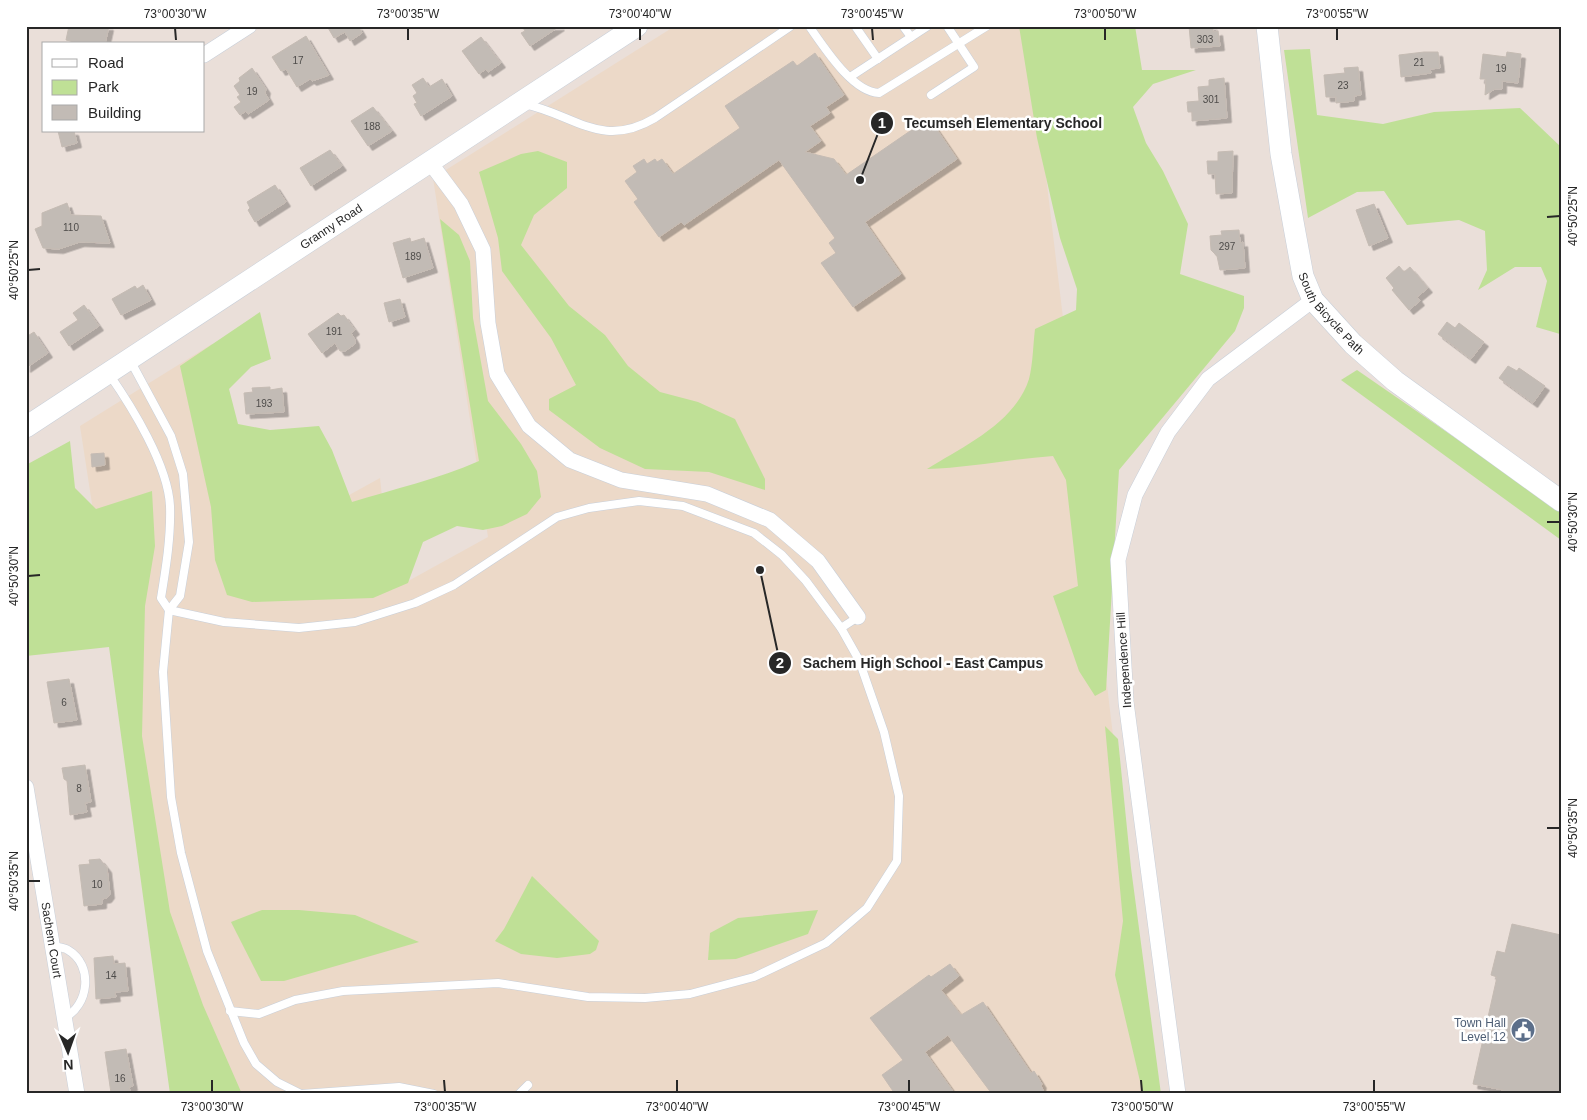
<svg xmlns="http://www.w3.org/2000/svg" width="1587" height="1120" viewBox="0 0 1587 1120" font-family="Arial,sans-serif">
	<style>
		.education { fill: #ecd9c8 }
		.green { fill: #bfe096 }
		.building { fill: #c2bbb5; stroke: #c5bbb3; filter: url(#shadow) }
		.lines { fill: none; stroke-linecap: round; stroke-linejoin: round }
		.lane-casing { stroke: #c8cfd9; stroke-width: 9 }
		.street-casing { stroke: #c8cfd9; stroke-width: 16 }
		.secondary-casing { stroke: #c8cfd9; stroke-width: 22 }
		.lane { stroke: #fff; stroke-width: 8 }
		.street { stroke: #fff; stroke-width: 15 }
		.secondary { stroke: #fff; stroke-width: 21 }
		.ticks { fill: none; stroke: #272727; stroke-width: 2 }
		.labels { text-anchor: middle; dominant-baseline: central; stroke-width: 5; stroke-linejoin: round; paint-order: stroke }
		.number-label { font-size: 10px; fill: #4e4c4a }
		.street-label { font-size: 12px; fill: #272727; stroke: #fff }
		.service-label { font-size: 12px; fill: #4e5e75; stroke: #fff; text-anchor: end }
		.leader { fill: none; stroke: #272727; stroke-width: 2 }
		.callout-dot { fill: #272727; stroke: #fff; stroke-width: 2 }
		.mark-label { font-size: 15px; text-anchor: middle; font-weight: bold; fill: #fff }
		.callout-label { font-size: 14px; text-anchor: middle; font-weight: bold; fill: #272727; stroke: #fff; stroke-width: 5; stroke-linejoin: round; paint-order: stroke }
		.neatline { fill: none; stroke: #272727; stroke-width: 2 }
		.ticks-label { font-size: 12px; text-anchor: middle; fill: #272727 }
	</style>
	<defs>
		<filter id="shadow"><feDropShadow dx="4.5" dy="4.5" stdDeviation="0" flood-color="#0004"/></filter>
	</defs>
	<rect width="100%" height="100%" fill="#eadfd9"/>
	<!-- education -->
	<path class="education" d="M675 26H1028L1156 1094H183L80 426 212 344 248 551 380 478 392 590 488 537 433 178Z"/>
	<!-- green -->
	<g class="green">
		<path d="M1019 26H1135L1142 70H1196L1153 84 1133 107 1146 143 1163 171 1188 224 1180 274 1244 296V308L1235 331 1119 470 1106 690 1095 696 1079 671 1053 596 1078 586 1066 480 1053 456C1011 459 970 468 927 469 964 446 1015 423 1029 379 1033 364 1033 345 1035 329L1076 310 1077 289 1060 238 1037 138Z"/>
		<path d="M1310 49 1317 115 1383 124 1434 112 1520 108 1561 147V337L1560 334 1536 327 1547 281 1541 267H1515L1478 290 1487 270 1485 231 1459 220 1407 225 1384 191 1357 192 1308 218 1284 50Z"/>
		<path d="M538 151 567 162V188L534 215 521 245 569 306 605 335 628 366 660 392 698 402 735 419 765 479V490L709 472 645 469 600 448 549 410V399L576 385 551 338 502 271 498 238 479 172 521 154Z"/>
		<path d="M440 219 459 235 470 261 473 318 488 401 521 444 537 471 541 497 527 514 502 526 483 530 457 526 423 542 408 583 373 598 252 602 227 595 215 560 211 507 180 366 260 312 271 359 251 367 229 389 238 424 270 430 319 426 332 450 352 502C394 489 438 479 479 461Z"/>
		<path d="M1357 370 1561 511V540L1341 380Z"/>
		<path d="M70 441 75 488 96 509 152 491 155 546 145 606 142 736 170 912 203 1005 242 1094H170L109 647 26 656V465Z"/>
		<path d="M1105 726 1118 739 1131 868 1161 1094H1143L1115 975 1123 921Z"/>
		<path d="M532 876 599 941 596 950 590 954 557 958 521 954 495 941 504 929Z"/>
		<path d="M262 910H299L355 915 419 942 284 981H261L231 922Z"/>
		<path d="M818 910 808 934 736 959 708 960 710 933 738 918Z"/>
	</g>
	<!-- building -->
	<g class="building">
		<path d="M69 26H109L105 44H83L66 40Z"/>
		<path d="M327 26H358L362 33 350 41 345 32 334 38Z"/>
		<path d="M522 26H560L530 46 521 33 525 31Z"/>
		<path d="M1189 26H1213V32L1218 31 1220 46 1191 48Z"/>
		<path d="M306 36 329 75 312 81 310 79 297 87 286 69 281 71 272 57Z"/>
		<path d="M481 37 501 63 488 72 486 69 479 74 462 51Z"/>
		<path d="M1424 52H1438L1440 68 1430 69 1431 73 1401 77 1399 55Z"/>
		<path d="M1507 52 1521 54 1518 83 1502 81V89H1495L1485 95 1486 79H1480L1483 54 1506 57Z"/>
		<path d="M815 53 844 95 826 107 830 113 810 126 821 141 805 152 834 159 846 175 929 118 957 159 865 222 901 274 853 307 821 263 836 253 829 243 835 238 779 160 684 225 681 222 659 237 634 202 638 199 625 181 637 172 633 166 644 159 647 164 655 159 657 162 662 159 673 174 740 128 725 106 793 61 797 66Z"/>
		<path d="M1358 67 1361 95 1354 96V101L1336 103V97H1326L1324 75 1345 73 1344 68Z"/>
		<path d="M252 68 266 89 265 93 269 100 248 114 246 111 240 115 234 107 241 102 237 97 240 95 234 86 240 81 239 78Z"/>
		<path d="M423 78 429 87 442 79 452 96 421 116 414 104 417 103 413 96 417 93 412 85Z"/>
		<path d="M1224 78 1227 118 1192 121V112H1188L1187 102 1199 101 1198 87 1209 86V80Z"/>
		<path d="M373 107 392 131 368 146 351 121Z"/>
		<path d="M58 131H74L77 143 62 147Z"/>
		<path d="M330 150 342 166 311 186 300 168Z"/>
		<path d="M1233 151 1232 193 1216 194 1215 174H1208L1207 161H1218V152Z"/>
		<path d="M275 185 286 202 255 222 248 210 250 208 247 202Z"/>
		<path d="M67 203 71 215 101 216 110 243 80 242 59 249 43 248 35 229 42 226V213Z"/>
		<path d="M1374 204 1388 238 1369 246 1356 210Z"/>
		<path d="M1239 230 1240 243 1243 242 1245 268 1220 270 1217 256 1211 250 1210 236 1222 235 1221 231Z"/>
		<path d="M410 238 411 242 424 238 433 268 403 278 393 243Z"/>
		<path d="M1399 266 1404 272 1410 267 1428 288 1417 297 1420 301 1409 310 1392 290 1394 288 1386 278Z"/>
		<path d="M143 285 151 300 121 315 112 299 135 286 137 289Z"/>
		<path d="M400 299 405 317 389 322 384 303Z"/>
		<path d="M84 305 99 326 69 346 60 332 78 320 73 313Z"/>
		<path d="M338 313 341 316 344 315 355 330 351 333 355 340V344L345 351H340L335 343 322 353 308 334Z"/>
		<path d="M1447 322 1455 328 1459 323 1484 342 1471 359 1438 334Z"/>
		<path d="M34 332 48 353 26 368V337Z"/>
		<path d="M1508 366 1517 371 1519 368 1545 386 1533 403 1499 378Z"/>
		<path d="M270 387V390L282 388 284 412 246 414 244 393 253 392 252 388Z"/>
		<path d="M104 453 105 465 92 467 91 454Z"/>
		<path d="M69 679 77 720 54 723 47 682Z"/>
		<path d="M85 765 91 802 85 803 87 812 70 815 67 781 64 779 62 768Z"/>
		<path d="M100 859 107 868 110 894 107 898 102 899V904L84 906 79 865 90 864 89 860Z"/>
		<path d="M1512 924 1561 935V1094H1502L1503 1090 1473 1084 1497 977 1491 975 1497 951 1505 953Z"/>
		<path d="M113 956 114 964 125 963 128 991 115 992 116 997 96 999 94 958Z"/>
		<path d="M950 964 959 976 941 990 961 1015 983 1002 1031 1073 1034 1071 1042 1084 1041 1086 1045 1094H992L948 1035 925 1052 955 1094H895L882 1075 903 1060 870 1018 929 975 931 977Z"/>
		<path d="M126 1049 133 1086 129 1087 130 1091 111 1093 105 1052Z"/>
	</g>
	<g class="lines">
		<defs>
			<g id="lane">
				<path d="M809 26C824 47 852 92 879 93L987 26"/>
				<path d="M855 26 878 59"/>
				<path d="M903 26 911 37"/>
				<path d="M850 77 928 26"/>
				<path d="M931 95 974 67 947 26"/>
				<path d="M524 104C574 114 601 150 655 118L791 26"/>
				<path d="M130 360 171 436 183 474 189 542 180 596 169 610 163 672 171 797 181 853 207 951 244 1043 256 1064 277 1082 301 1094"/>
				<path d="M109 374C132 407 168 465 170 506 171 537 166 567 161 598L169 610 224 622 299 628 355 622 415 603 454 585 557 517 589 508 639 501 683 506 754 533 782 555 806 581 841 628 859 660 884 732 899 796 897 861 867 908 826 943 754 977 690 994 645 998 588 997 498 983 343 991 295 1000 259 1014 230 1011"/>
				<path d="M841 628 858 617"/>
				<path d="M52 946C57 947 64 947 68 950 94 965 89 1006 64 1018"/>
				<path d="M301 1094 399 1087 434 1094"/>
				<path d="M519 1094 528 1085"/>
			</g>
			<g id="street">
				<path d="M204 55 249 26"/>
				<path d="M429 161 461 204 483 250 488 323 497 374 529 426 570 460 621 480 707 494 770 520 818 561 858 617"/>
				<path id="s1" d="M26 787 77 1094"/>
				<path d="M1178 1094 1126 702 1118 560 1135 495 1168 432 1208 379 1313 300"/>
			</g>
			<g id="secondary">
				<path id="s2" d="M1267 26 1281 154 1294 227 1303 276 1313 300 1353 344 1395 381 1561 501"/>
				<path id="s3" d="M26 427 637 26"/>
			</g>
		</defs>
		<!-- lane casing -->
		<use href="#lane" class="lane-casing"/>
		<!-- street casing -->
		<use href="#street" class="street-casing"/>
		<!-- secondary casing -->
		<use href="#secondary" class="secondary-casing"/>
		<!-- lane -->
		<use href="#lane" class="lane"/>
		<!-- street -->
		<use href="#street" class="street"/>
		<!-- secondary -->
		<use href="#secondary" class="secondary"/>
	</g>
	<!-- ticks -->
	<path class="ticks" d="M175 28 176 40M408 28V40M640 28V40M872 28 873 40M1105 28V40M1337 28V40M1547 217 1560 216M28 270 40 269M1547 522H1560M28 576 40 575M1547 828H1560M28 881H40M212 1080V1092M444 1080 445 1092M677 1080V1092M909 1080V1092M1141 1080 1142 1092M1374 1080V1092"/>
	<!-- icons -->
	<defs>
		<symbol id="civic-disc" viewBox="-11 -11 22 22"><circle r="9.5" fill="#5c6f8a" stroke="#fff"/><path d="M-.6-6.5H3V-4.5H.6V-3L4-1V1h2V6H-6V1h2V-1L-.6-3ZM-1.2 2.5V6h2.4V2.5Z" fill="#fff"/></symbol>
	</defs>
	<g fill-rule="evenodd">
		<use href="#civic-disc" x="1509" y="1016" width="28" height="28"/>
	</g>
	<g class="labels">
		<!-- number labels -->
		<g class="number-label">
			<text x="1205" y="39">303</text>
			<text x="298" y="60">17</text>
			<text x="1419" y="62">21</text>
			<text x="1501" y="68">19</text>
			<text x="1343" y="85">23</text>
			<text x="252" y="91">19</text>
			<text x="1211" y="99">301</text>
			<text x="372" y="126">188</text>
			<text x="71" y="227">110</text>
			<text x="1227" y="246">297</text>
			<text x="413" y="256">189</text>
			<text x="334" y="331">191</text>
			<text x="264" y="403">193</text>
			<text x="64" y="702">6</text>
			<text x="79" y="788">8</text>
			<text x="97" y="884">10</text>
			<text x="111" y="975">14</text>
			<text x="120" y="1078">16</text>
		</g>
		<!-- street labels -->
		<g class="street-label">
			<text stroke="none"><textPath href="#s3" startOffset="365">Granny Road</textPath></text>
			<text stroke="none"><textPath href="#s2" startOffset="300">South Bicycle Path</textPath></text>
			<text transform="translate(1124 660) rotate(-94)">Independence Hill</text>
			<text stroke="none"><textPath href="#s1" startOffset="155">Sachem Court</textPath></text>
		</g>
		<!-- service labels -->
		<g class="service-label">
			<text x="1506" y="1023">Town Hall<tspan x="1506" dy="14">Level 12</tspan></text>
		</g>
	</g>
	<!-- callouts -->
	<path class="leader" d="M860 180L882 123M760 570L780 663"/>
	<g class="callout-dot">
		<circle cx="860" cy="180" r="5"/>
		<circle cx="760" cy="570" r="5"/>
		<circle cx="882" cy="123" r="12"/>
		<circle cx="780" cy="663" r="12"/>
	</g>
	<g class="mark-label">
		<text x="882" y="128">1</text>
		<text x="780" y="668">2</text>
	</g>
	<g class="callout-label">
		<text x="1003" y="128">Tecumseh Elementary School</text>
		<text x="923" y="668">Sachem High School - East Campus</text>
	</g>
	<!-- border -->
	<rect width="1587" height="1120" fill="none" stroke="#ffffff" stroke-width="55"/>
	<!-- legend -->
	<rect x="42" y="42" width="162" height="90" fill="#ffffff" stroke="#a9a9a9"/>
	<rect x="52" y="59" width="25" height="8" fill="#ffffff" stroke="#a9a9a9"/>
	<text x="88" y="68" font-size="15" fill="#272727">Road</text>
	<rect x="52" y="80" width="25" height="15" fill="#bfe096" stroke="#a9a9a9"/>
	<text x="88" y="92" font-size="15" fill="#272727">Park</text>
	<rect x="52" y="105" width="25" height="15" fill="#c2bbb5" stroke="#a9a9a9"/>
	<text x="88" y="118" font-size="15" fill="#272727">Building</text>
	<!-- north arrow -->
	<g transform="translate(68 1052) rotate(178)" stroke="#ffffff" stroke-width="4" paint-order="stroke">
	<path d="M0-4L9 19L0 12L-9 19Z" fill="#272727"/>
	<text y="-8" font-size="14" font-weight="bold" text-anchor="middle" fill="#272727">N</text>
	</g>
	<rect x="28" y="28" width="1532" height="1064" class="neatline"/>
	<g class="ticks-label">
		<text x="175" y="18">73°00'30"W</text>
		<text x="408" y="18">73°00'35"W</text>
		<text x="640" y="18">73°00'40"W</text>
		<text x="872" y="18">73°00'45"W</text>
		<text x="1105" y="18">73°00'50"W</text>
		<text x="1337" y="18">73°00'55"W</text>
		<text transform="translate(1573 216) rotate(-90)" y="4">40°50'25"N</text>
		<text transform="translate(14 270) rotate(-90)" y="4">40°50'25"N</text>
		<text transform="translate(1573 522) rotate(-90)" y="4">40°50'30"N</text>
		<text transform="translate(14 576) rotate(-90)" y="4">40°50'30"N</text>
		<text transform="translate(1573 828) rotate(-90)" y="4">40°50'35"N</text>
		<text transform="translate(14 881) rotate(-90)" y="4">40°50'35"N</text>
		<text x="212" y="1111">73°00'30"W</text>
		<text x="445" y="1111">73°00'35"W</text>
		<text x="677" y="1111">73°00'40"W</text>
		<text x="909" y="1111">73°00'45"W</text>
		<text x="1142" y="1111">73°00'50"W</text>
		<text x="1374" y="1111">73°00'55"W</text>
	</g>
</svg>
